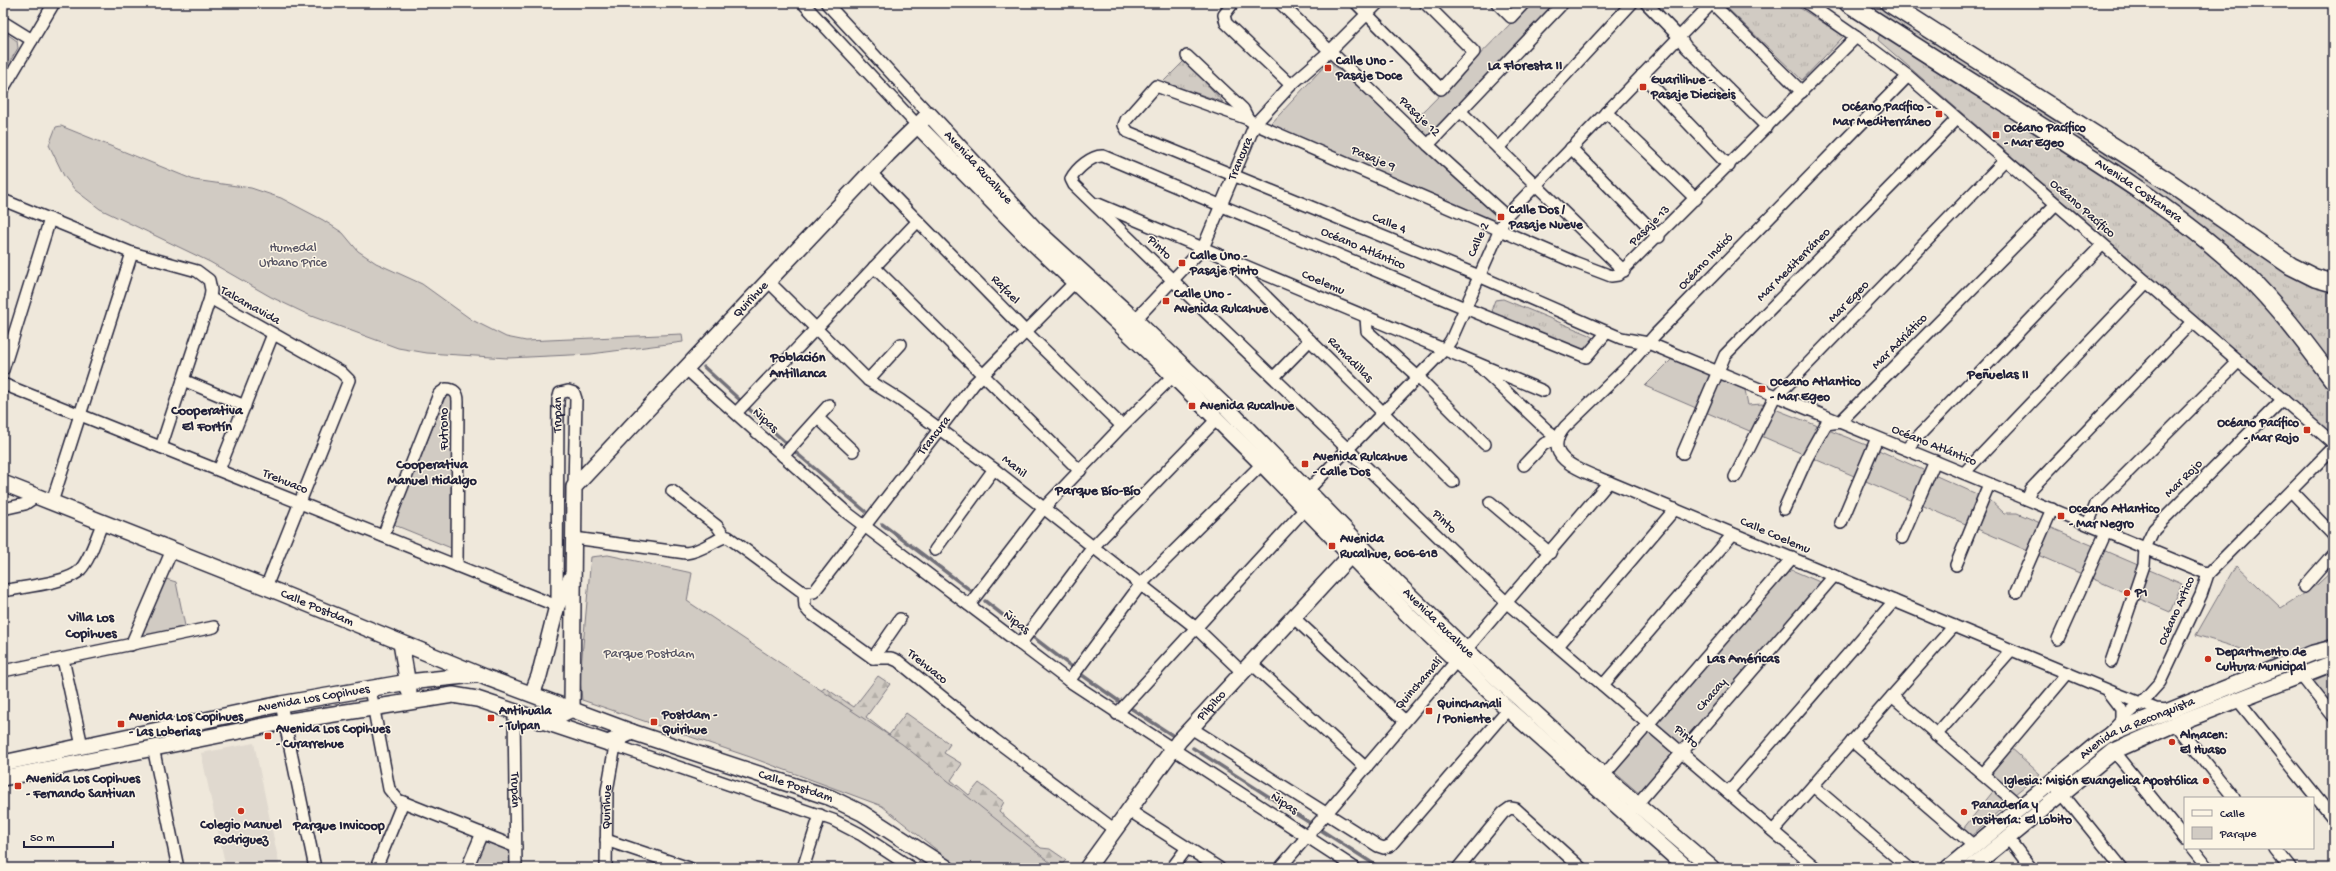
<svg xmlns="http://www.w3.org/2000/svg" width="2336" height="871" viewBox="0 0 2336 871" font-family="'Gochi Hand',sans-serif">
	<style>
		.built { fill: #e0d9cf }
		.grass { fill: url(#grass-tufts); stroke: #7a767f }
		.forest { fill: url(#forest-firs); stroke: #7a767f }
		.park { fill: #d1cbc3; stroke: #7a767f }
		.lines { fill: none; stroke-linecap: round; stroke-linejoin: round }
		.stream { stroke: #716f79; stroke-width: 3.5 }
		.street-casing { stroke: #22223b; stroke-width: 14 }
		.secondary-casing { stroke: #22223b; stroke-width: 18 }
		.primary-casing { stroke: #22223b; stroke-width: 20 }
		.street { stroke: #fcf5e5; stroke-width: 11 }
		.secondary { stroke: #fcf5e5; stroke-width: 15 }
		.primary { stroke: #fcf5e5; stroke-width: 17 }
		.poi-dot { fill: #c8321e; stroke: #fcf5e5; stroke-width: 1.5 }
		.labels { text-anchor: middle; dominant-baseline: central; stroke-width: 3; stroke-linejoin: round; paint-order: stroke }
		.poi-label { font-size: 13px; font-weight: bold; fill: #22223b; stroke: #fcf5e5; text-anchor: start }
		.street-label { font-size: 13px; fill: #22223b; stroke: #fcf5e5 }
		.park-label { font-size: 13px; fill: #575564; stroke: #fcf5e5 }
		.neighbourhood-label { font-size: 14px; font-weight: bold; fill: #22223b; stroke: #fcf5e5 }
	</style>
	<defs>
		<pattern id="grass-tufts" width="24" height="20" patternUnits="userSpaceOnUse"><rect width="24" height="20" fill="#d1cbc3"/><path d="M3 7l-1-3M5 7V3M7 7l1-3M15 17l-1-3M17 17v-4M19 17l1-3" fill="none" stroke="#b3aea8"/></pattern>
		<pattern id="forest-firs" width="22" height="20" patternUnits="userSpaceOnUse"><rect width="22" height="20" fill="#d1cbc3"/><path d="M5 1l3.5 6h-7zM16 11l3.5 6h-7z" fill="#b3aea8"/></pattern>
	</defs>
	<rect width="100%" height="100%" fill="#efe8db"/>
	<filter id="ink" filterUnits="userSpaceOnUse"><feTurbulence type="fractalNoise" baseFrequency=".025" numOctaves="2"/><feDisplacementMap in="SourceGraphic" scale="8" xChannelSelector="R" yChannelSelector="G"/><feConvolveMatrix kernelMatrix="1 2 1 2 8 2 1 2 1" color-interpolation-filters="sRGB"/></filter>
	<g filter="url(#ink)">
		<!-- built -->
		<path class="built" d="M254 743 280 868H226L201 753Z"/>
		<!-- grass -->
		<g class="grass">
			<path d="M1722 3H1792L1844 36 1802 80Z"/>
			<path d="M1863 3H1880L2333 291V351L2330 366 2314 342 2117 168Z"/>
			<path d="M1880 33 2133 194 2197 242 2243 283 2277 318 2328 386 2333 394V436L1878 40Z"/>
			<path d="M1185 60 1223 102 1163 82Z"/>
			<path d="M1503 299 1590 335 1594 338C1590 345 1587 349 1579 349L1493 313 1492 308 1495 300Z"/>
			<path d="M2333 672V705L2313 681Z"/>
		</g>
		<!-- forest -->
		<path class="forest" d="M878 676 890 684 866 717 889 735 906 713 950 744 944 753 962 764 951 780 969 795 979 783 1004 802 999 811 1041 848 1050 849 1066 860 1059 868H969L815 699 824 687 854 707Z"/>
		<!-- park -->
		<g class="park">
			<path d="M1531 3H1558L1425 138 1411 124Z"/>
			<path d="M3 31 17 41 18 48 3 73Z"/>
			<path d="M1329 61 1500 215 1496 223 1269 126Z"/>
			<path d="M61 126 194 180 251 188 281 198 323 220 343 233 358 251 376 263 422 284 472 320 506 337 526 341 682 334 683 342 591 354 508 358 427 353 398 348 311 316 271 297 210 262 100 209 75 190 64 176 49 145 56 127Z"/>
			<path d="M1673 358 1745 390 1748 405 1762 404 1874 448 1990 500 2004 513H2017L2182 584 2170 612 1645 386Z"/>
			<path d="M446 395H450L453 398 452 547 451 548 397 526 394 523Z"/>
			<path d="M608 555 692 573 687 601 902 744 1057 868H959L882 806 750 757 582 700 580 679 591 557Z"/>
			<path d="M2236 565 2281 608 2318 584 2333 570V638L2274 659 2196 635Z"/>
			<path d="M1787 568 1822 583 1685 743 1678 745 1657 727V721Z"/>
			<path d="M166 579 176 582 185 626 143 637 140 632Z"/>
			<path d="M1645 732H1651L1672 751 1674 756 1641 795 1613 771Z"/>
			<path d="M2010 747 2040 774 2015 794 1993 775 1992 769Z"/>
			<path d="M1995 789 2009 802 1971 836 1963 829Z"/>
			<path d="M490 842 509 851 510 868H472L483 843Z"/>
		</g>
		<g class="lines">
			<!-- stream -->
			<g class="stream">
				<path d="M704 367 741 401"/>
				<path d="M749 409 786 443"/>
				<path d="M794 451 865 511"/>
				<path d="M882 524 970 590"/>
				<path d="M985 601 1022 630"/>
				<path d="M1033 637 1072 667"/>
				<path d="M1082 675 1120 702"/>
				<path d="M1132 709 1172 735"/>
				<path d="M1193 748 1380 868"/>
			</g>
			<defs>
				<g id="street">
					<path d="M803 3 917 125"/>
					<path d="M1233 3 1224 15 1226 23 1291 85"/>
					<path d="M1280 3 1428 145 1506 216"/>
					<path d="M1356 3 1441 89 1474 52 1425 3"/>
					<path d="M1497 3 1511 17 1524 3"/>
					<path d="M1646 3 1679 37 1686 47 1767 127"/>
					<path d="M1712 3 1802 92"/>
					<path d="M1807 3 1856 37 1908 76 2333 443"/>
					<path d="M827 4 929 114"/>
					<path d="M3 22 32 40"/>
					<path d="M1856 37 1618 275 1611 276 1574 262 1255 124 1248 119 1156 86 1126 120 1124 125 1128 132 1472 273 1607 332 1621 338 1648 343 2208 574"/>
					<path d="M1187 56 1243 109 1248 119"/>
					<path d="M1642 75 1729 166"/>
					<path d="M1908 76 1655 335 1627 367 1565 427C1537 459 1588 473 1609 482L2110 691 2156 709 2168 710"/>
					<path d="M3 89 54 3"/>
					<path d="M1460 111 1624 271"/>
					<path d="M1606 112 1696 199"/>
					<path d="M1428 145 1563 3"/>
					<path d="M1498 148 1632 3"/>
					<path d="M1571 148 1659 237"/>
					<path d="M871 173 1025 331 1122 426"/>
					<path d="M3 200 132 253 197 271 209 280 211 290 210 298 161 447"/>
					<path d="M1098 204 1543 391"/>
					<path d="M1232 263 1453 482"/>
					<path d="M874 267 1080 471"/>
					<path d="M769 282 868 380 900 400 994 469 1196 628 1243 673"/>
					<path d="M210 298 341 372 349 380 266 587"/>
					<path d="M1366 317 1367 331 1418 377 1485 444"/>
					<path id="s1" d="M1135 320 1203 248 1255 124 1291 85 1331 50 1378 3"/>
					<path d="M1607 332 1586 357 1465 308 1103 156C1092 155 1076 169 1071 179L1074 185 1507 603 1816 868"/>
					<path d="M1480 367 1548 431 1558 438"/>
					<path d="M685 368 846 512 1069 681 1355 868"/>
					<path d="M3 370 50 219"/>
					<path d="M1274 377 1310 340"/>
					<path d="M183 380 245 406"/>
					<path d="M868 380 901 344"/>
					<path id="s2" d="M3 384 557 606 558 400 560 393 568 391 574 393 576 399 574 487"/>
					<path d="M736 413 918 221"/>
					<path d="M818 418 853 451"/>
					<path d="M1906 449 2102 245"/>
					<path d="M1683 453 1725 355 1957 119"/>
					<path d="M783 456 829 405"/>
					<path d="M1524 465 1544 444 1558 438"/>
					<path d="M219 470 273 334"/>
					<path d="M1964 473 2146 283"/>
					<path d="M1735 477 1773 400 2005 160"/>
					<path d="M672 491 717 526 725 537"/>
					<path d="M2291 491 2333 535"/>
					<path d="M2027 499 2031 489 2192 322"/>
					<path d="M52 502 132 253"/>
					<path d="M1490 502 1550 553"/>
					<path d="M3 509 25 504 37 496"/>
					<path d="M1784 509 1807 458 1826 424 1840 422 2056 204"/>
					<path d="M1841 523 1877 438"/>
					<path d="M2088 524 2096 504 2238 362"/>
					<path d="M383 536 439 394 446 389C454 389 458 393 458 401L457 566"/>
					<path id="s3" d="M574 538 686 553C704 551 719 536 728 537L804 593 814 592 974 384 1075 282"/>
					<path d="M1902 538 1935 461"/>
					<path d="M935 550 994 469"/>
					<path d="M1956 565 1989 484"/>
					<path d="M2304 587 2333 554"/>
					<path d="M3 591C21 587 69 583 80 570 91 558 96 537 103 522"/>
					<path d="M2016 592 2052 509"/>
					<path d="M804 593 805 607 809 612 873 658H891L898 661 995 740 1115 830"/>
					<path d="M969 605 1043 509 1122 426 1173 376"/>
					<path d="M1294 618 1405 721"/>
					<path d="M2058 639 2106 532"/>
					<path d="M1020 644 1093 547 1217 419"/>
					<path d="M131 645 172 550"/>
					<path d="M1558 646 1675 509"/>
					<path d="M873 658 900 619"/>
					<path d="M63 659 82 746"/>
					<path d="M2111 662 2144 565 2145 548 2154 529 2283 399"/>
					<path d="M1252 664 1366 768"/>
					<path d="M3 671 214 627"/>
					<path d="M2300 674 2333 716"/>
					<path d="M1069 681 1141 584 1262 464"/>
					<path d="M1603 685 1733 534"/>
					<path d="M370 689 389 789 398 800 516 847"/>
					<path d="M2108 692 2121 709V720"/>
					<path d="M1892 696 2021 807"/>
					<path d="M2237 699 2333 818"/>
					<path d="M281 704 315 868"/>
					<path id="s4" d="M514 712 516 868"/>
					<path d="M1117 714 1305 509 1307 491 1444 350 1451 340 1506 216 1712 3"/>
					<path d="M2175 724 2234 798"/>
					<path d="M1191 728 1378 846 1384 848 1391 845 1508 709"/>
					<path d="M2108 734 2121 720 2142 702 2160 682 2201 595 2208 574 2333 448"/>
					<path d="M1936 735 2011 650"/>
					<path d="M1852 741 1974 846"/>
					<path d="M608 743 833 820 860 834 912 868"/>
					<path d="M153 747 178 868"/>
					<path d="M2114 751 2185 839"/>
					<path d="M1983 774 2068 673"/>
					<path d="M1599 781 1792 558"/>
					<path d="M2052 781 2122 868"/>
					<path d="M1813 786 1909 868"/>
					<path d="M1728 792 1894 601"/>
					<path d="M1632 810 1834 576"/>
					<path d="M1130 811 1219 868"/>
					<path d="M1773 831 1954 626"/>
					<path d="M2007 837 2031 868"/>
					<path d="M606 840 689 868"/>
					<path d="M2193 848 2209 868"/>
					<path d="M2274 848 2290 868"/>
					<path d="M376 868 403 802"/>
					<path d="M467 868 482 833"/>
					<path id="s5" d="M606 868 607 791 615 746"/>
					<path d="M803 868 820 815"/>
					<path d="M1172 868 1187 848"/>
					<path d="M1280 868 1609 482"/>
					<path d="M1458 868 1503 813 1510 808 1516 809 1581 868"/>
				</g>
				<g id="secondary">
					<path d="M917 125 1028 238 1158 361 1262 464 1410 617 1508 709 1687 868"/>
					<path id="s6" d="M3 483 281 593 485 677 632 732 831 798 862 813 947 868"/>
					<path d="M401 643 409 691"/>
					<path d="M532 694 539 676 557 606 572 576"/>
					<path id="s7" d="M540 721 556 717 572 709 574 487 888 154 929 114 1035 229 1135 320 1228 409 1400 586 1466 650 1604 776 1712 868"/>
					<path id="s8" d="M3 763 281 704 408 682 474 675"/>
					<path d="M3 778 284 722 453 695 477 699 608 743 632 732"/>
					<path id="s9" d="M1087 868 1179 741 1350 556"/>
					<path id="s10" d="M1948 868 2098 743 2111 734 2313 653 2333 648"/>
					<path d="M1971 868 2114 751 2175 724 2333 663"/>
				</g>
				<g id="primary">
					<path id="s11" d="M1848 3C1914 46 1981 88 2047 130 2116 174 2186 218 2246 275 2279 307 2306 344 2333 380"/>
					<path d="M1889 3 2172 184 2291 266 2315 278 2333 283"/>
				</g>
			</defs>
			<!-- street casing -->
			<use href="#street" class="street-casing"/>
			<!-- secondary casing -->
			<use href="#secondary" class="secondary-casing"/>
			<!-- primary casing -->
			<use href="#primary" class="primary-casing"/>
			<!-- street -->
			<use href="#street" class="street"/>
			<!-- secondary -->
			<use href="#secondary" class="secondary"/>
			<!-- primary -->
			<use href="#primary" class="primary"/>
		</g>
	</g>
	<!-- markers -->
	<g class="poi-dot">
		<rect x="1324" y="64" width="8" height="8" rx="2"/>
		<rect x="1639" y="83" width="8" height="8" rx="2"/>
		<rect x="1935" y="110" width="8" height="8" rx="2"/>
		<rect x="1992" y="131" width="8" height="8" rx="2"/>
		<rect x="1497" y="213" width="8" height="8" rx="2"/>
		<rect x="1178" y="259" width="8" height="8" rx="2"/>
		<rect x="1162" y="297" width="8" height="8" rx="2"/>
		<rect x="1758" y="385" width="8" height="8" rx="2"/>
		<rect x="1188" y="402" width="8" height="8" rx="2"/>
		<rect x="2303" y="426" width="8" height="8" rx="2"/>
		<rect x="1301" y="460" width="8" height="8" rx="2"/>
		<rect x="2057" y="512" width="8" height="8" rx="2"/>
		<rect x="1328" y="542" width="8" height="8" rx="2"/>
		<circle cx="2127" cy="593" r="4"/>
		<circle cx="2208" cy="659" r="4"/>
		<rect x="1425" y="707" width="8" height="8" rx="2"/>
		<rect x="487" y="714" width="8" height="8" rx="2"/>
		<rect x="650" y="718" width="8" height="8" rx="2"/>
		<rect x="117" y="720" width="8" height="8" rx="2"/>
		<rect x="264" y="732" width="8" height="8" rx="2"/>
		<circle cx="2172" cy="742" r="4"/>
		<circle cx="2206" cy="781" r="4"/>
		<rect x="14" y="782" width="8" height="8" rx="2"/>
		<circle cx="241" cy="811" r="4"/>
		<circle cx="1964" cy="812" r="4"/>
	</g>
	<g class="labels">
		<!-- poi labels -->
		<g class="poi-label">
			<text x="1336" y="61">Calle Uno -<tspan x="1336" dy="15">Pasaje Doce</tspan></text>
			<text x="1651" y="80">Guarilihue -<tspan x="1651" dy="15">Pasaje Dieciseis</tspan></text>
			<text x="1931" y="107" text-anchor="end">Océano Pacífico -<tspan x="1931" dy="15">Mar Mediterráneo</tspan></text>
			<text x="2004" y="128">Océano Pacífico<tspan x="2004" dy="15">- Mar Egeo</tspan></text>
			<text x="1509" y="210">Calle Dos /<tspan x="1509" dy="15">Pasaje Nueve</tspan></text>
			<text x="1190" y="256">Calle Uno -<tspan x="1190" dy="15">Pasaje Pinto</tspan></text>
			<text x="1174" y="294">Calle Uno -<tspan x="1174" dy="15">Avenida Rulcahue</tspan></text>
			<text x="1770" y="382">Oceano Atlantico<tspan x="1770" dy="15">- Mar Egeo</tspan></text>
			<text x="1200" y="406">Avenida Rucalhue</text>
			<text x="2299" y="423" text-anchor="end">Océano Pacífico<tspan x="2299" dy="15">- Mar Rojo</tspan></text>
			<text x="1313" y="457">Avenida Rulcahue<tspan x="1313" dy="15">- Calle Dos</tspan></text>
			<text x="2069" y="509">Oceano Atlantico<tspan x="2069" dy="15">- Mar Negro</tspan></text>
			<text x="1340" y="539">Avenida<tspan x="1340" dy="15">Rucalhue, 606-618</tspan></text>
			<text x="2135" y="593">P1</text>
			<text x="2216" y="652">Departmento de<tspan x="2216" dy="15">Cultura Municipal</tspan></text>
			<text x="1437" y="704">Quinchamali<tspan x="1437" dy="15">/ Poniente</tspan></text>
			<text x="499" y="711">Antihuala<tspan x="499" dy="15">- Tulpan</tspan></text>
			<text x="662" y="715">Postdam -<tspan x="662" dy="15">Quirihue</tspan></text>
			<text x="129" y="717">Avenida Los Copihues<tspan x="129" dy="15">- Las Loberias</tspan></text>
			<text x="276" y="729">Avenida Los Copihues<tspan x="276" dy="15">- Curarrehue</tspan></text>
			<text x="2180" y="735">Almacen:<tspan x="2180" dy="15">El Huaso</tspan></text>
			<text x="26" y="779">Avenida Los Copihues<tspan x="26" dy="15">- Fernando Santivan</tspan></text>
			<text x="2198" y="781" text-anchor="end">Iglesia: Misión Evangelica Apostólica</text>
			<text x="1972" y="805">Panadería y<tspan x="1972" dy="15">rositería: El Lobito</tspan></text>
			<text x="241" y="825" text-anchor="middle">Colegio Manuel<tspan x="241" dy="15">Rodriguez</tspan></text>
		</g>
		<!-- street labels -->
		<g class="street-label">
			<text transform="translate(1419 117) rotate(44)">Pasaje 12</text>
			<text stroke="none"><textPath href="#s1" startOffset="196">Trancura</textPath></text>
			<text transform="translate(1373 159) rotate(23)">Pasaje 9</text>
			<text stroke="none"><textPath href="#s7" startOffset="844">Avenida Rucalhue</textPath></text>
			<text stroke="none"><textPath href="#s11" startOffset="346">Avenida Costanera</textPath></text>
			<text transform="translate(2082 209) rotate(41)">Océano Pacífico</text>
			<text transform="translate(1389 224) rotate(22)">Calle 4</text>
			<text transform="translate(1650 226) rotate(-45)">Pasaje 13</text>
			<text transform="translate(1479 240) rotate(-66)">Calle 2</text>
			<text transform="translate(1159 248) rotate(44)">Pinto</text>
			<text transform="translate(1363 249) rotate(23)">Océano Atlántico</text>
			<text transform="translate(1706 262) rotate(-46)">Océano Indicó</text>
			<text transform="translate(1794 265) rotate(-45)">Mar Mediterráneo</text>
			<text transform="translate(1323 283) rotate(23)">Coelemu</text>
			<text transform="translate(1005 290) rotate(46)">Rafael</text>
			<text stroke="none"><textPath href="#s7" startOffset="514">Quirihue</textPath></text>
			<text transform="translate(1849 302) rotate(-46)">Mar Egeo</text>
			<text transform="translate(250 306) rotate(29)">Talcamavida</text>
			<text transform="translate(1900 342) rotate(-45)">Mar Adriático</text>
			<text transform="translate(1350 360) rotate(45)">Ramadillas</text>
			<text stroke="none"><textPath href="#s2" startOffset="788">Trupán</textPath></text>
			<text transform="translate(765 421) rotate(42)">Ñipas</text>
			<text transform="translate(444 429) rotate(-90)">Futrono</text>
			<text stroke="none"><textPath href="#s3" startOffset="460">Trancura</textPath></text>
			<text transform="translate(1934 446) rotate(22)">Océano Atlántico</text>
			<text transform="translate(1014 467) rotate(39)">Manil</text>
			<text transform="translate(2184 479) rotate(-45)">Mar Rojo</text>
			<text transform="translate(285 482) rotate(22)">Trehuaco</text>
			<text transform="translate(1444 522) rotate(44)">Pinto</text>
			<text transform="translate(1775 536) rotate(23)">Calle Coelemu</text>
			<text stroke="none"><textPath href="#s6" startOffset="338">Calle Postdam</textPath></text>
			<text transform="translate(2177 611) rotate(-66)">Océano Artico</text>
			<text transform="translate(1016 623) rotate(37)">Ñipas</text>
			<text stroke="none"><textPath href="#s7" startOffset="1492">Avenida Rucalhue</textPath></text>
			<text transform="translate(927 667) rotate(39)">Trehuaco</text>
			<text transform="translate(1419 684) rotate(-49)">Quinchamalí</text>
			<text transform="translate(1712 695) rotate(-49)">Chacay</text>
			<text stroke="none"><textPath href="#s8" startOffset="317">Avenida Los Copihues</textPath></text>
			<text stroke="none"><textPath href="#s9" startOffset="205">Pilpilco</textPath></text>
			<text stroke="none"><textPath href="#s10" startOffset="237">Avenida La Reconquista</textPath></text>
			<text transform="translate(1686 737) rotate(41)">Pinto</text>
			<text stroke="none"><textPath href="#s6" startOffset="849">Calle Postdam</textPath></text>
			<text stroke="none"><textPath href="#s4" startOffset="78">Trupán</textPath></text>
			<text transform="translate(1284 804) rotate(33)">Ñipas</text>
			<text stroke="none"><textPath href="#s5" startOffset="61">Quirihue</textPath></text>
		</g>
		<!-- park labels -->
		<g class="park-label">
			<text x="293" y="248">Humedal<tspan x="293" dy="15">Urbano Price</tspan></text>
			<text x="649" y="654">Parque Postdam</text>
		</g>
		<!-- neighbourhood labels -->
		<g class="neighbourhood-label">
			<text x="1525" y="66">La Floresta II</text>
			<text x="798" y="358">Población<tspan x="798" dy="16">Antillanca</tspan></text>
			<text x="1998" y="375">Peñuelas II</text>
			<text x="207" y="411">Cooperativa<tspan x="207" dy="16">El Fortín</tspan></text>
			<text x="432" y="465">Cooperativa<tspan x="432" dy="16">Manuel Hidalgo</tspan></text>
			<text x="1098" y="491">Parque Bío-Bío</text>
			<text x="91" y="618">Villa Los<tspan x="91" dy="16">Copihues</tspan></text>
			<text x="1743" y="659">Las Américas</text>
			<text x="339" y="826">Parque Invicoop</text>
		</g>
	</g>
	<!-- margin -->
	<rect width="2336" height="871" fill="none" stroke="#fcf5e5" stroke-width="16"/>
	<rect x="8" y="8" width="2320" height="855" fill="none" stroke="#22223b" stroke-width="1.5" filter="url(#ink)"/>
	<!-- legend -->
	<rect x="2184" y="797" width="130" height="52" fill="#fcf5e5" stroke="#a5a1a1"/>
	<rect x="2192" y="810" width="20" height="6" fill="#fcf5e5" stroke="#a5a1a1"/>
	<text x="2220" y="817" font-size="12" fill="#22223b">Calle</text>
	<rect x="2192" y="827" width="20" height="12" fill="#d1cbc3" stroke="#a5a1a1"/>
	<text x="2220" y="837" font-size="12" fill="#22223b">Parque</text>
	<!-- scale -->
	<path d="M24 841v6h89v-6" fill="none" stroke="#22223b" stroke-width="2"/>
	<text x="30" y="841" font-size="12" fill="#22223b" stroke="#fcf5e5" stroke-width="3" paint-order="stroke">50 m</text>
</svg>
